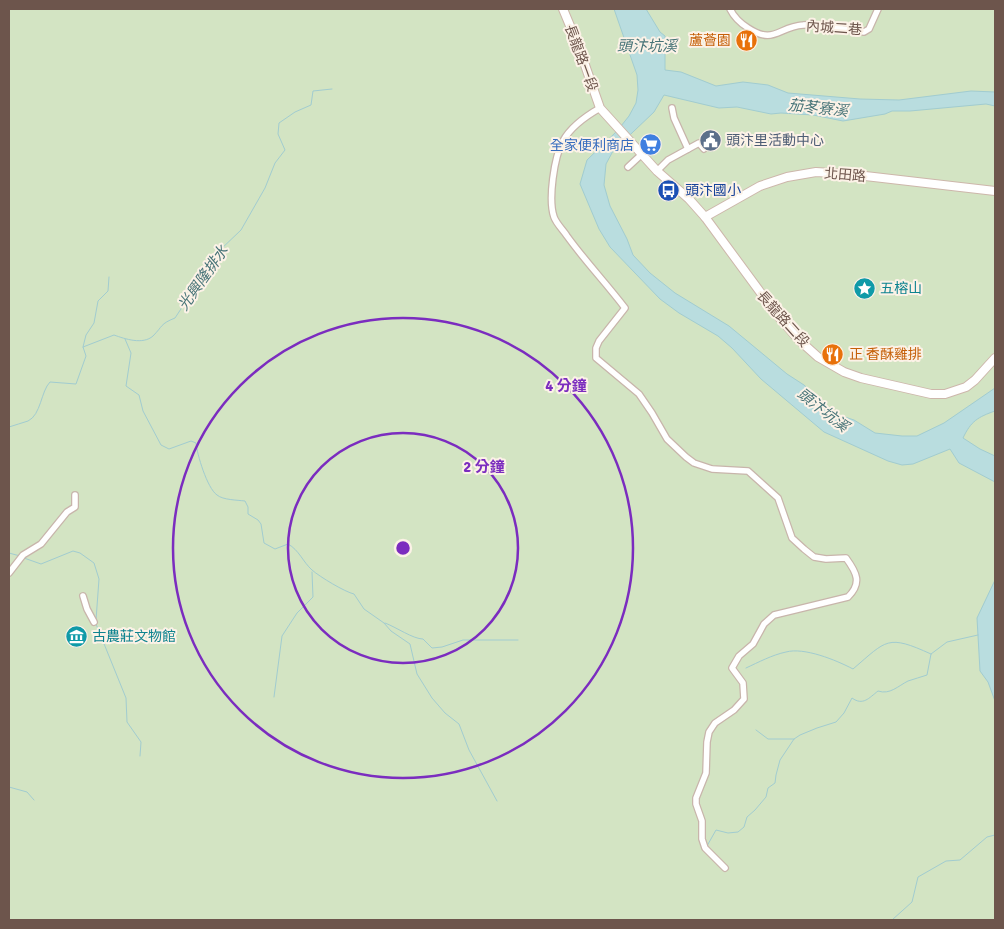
<svg xmlns="http://www.w3.org/2000/svg" width="1004" height="929" viewBox="0 0 1004 929" font-family="Signika,'Noto Sans TC',sans-serif">
	<style>
		.green { fill: #d3e4c3 }
		.water { fill: #b9dddf; stroke: #a1ccd0 }
		.lines { fill: none; stroke-linecap: round; stroke-linejoin: round }
		.stream { stroke: #a1ccd0; stroke-width: 1 }
		.street-casing { stroke: #c8b5ab; stroke-width: 8 }
		.secondary-casing { stroke: #cdb7ab; stroke-width: 10 }
		.street { stroke: #fff; stroke-width: 5.5 }
		.secondary { stroke: #fff; stroke-width: 8 }
		.ring { fill: none; stroke: #7b2cbf; stroke-width: 2.5 }
		.labels { text-anchor: middle; dominant-baseline: central; stroke-width: 4; stroke-linejoin: round; paint-order: stroke }
		.street-label { font-size: 14px; fill: #6d554c; stroke: #fcf2e7 }
		.food-label { font-size: 14px; fill: #c56008; stroke: #fcf2e7; text-anchor: end }
		.service-label { font-size: 14px; fill: #4e5e75; stroke: #fcf2e7; text-anchor: start }
		.shop-label { font-size: 14px; fill: #366cbe; stroke: #fcf2e7; text-anchor: end }
		.transit-label { font-size: 14px; fill: #164399; stroke: #fcf2e7; text-anchor: start }
		.culture-label { font-size: 14px; fill: #0d838f; stroke: #fcf2e7; text-anchor: start }
		.water-label { font-size: 15px; font-style: italic; fill: #467377; stroke: #fcf2e7 }
		.centre { fill: #7b2cbf; stroke: #fcf2e7; stroke-width: 2.5 }
		.ring-label { font-size: 15px; text-anchor: middle; font-weight: bold; fill: #7b2cbf; stroke: #fcf2e7; stroke-width: 4; stroke-linejoin: round; paint-order: stroke }
	</style>
	<rect width="100%" height="100%" fill="#f9eee2"/>
	<!-- green -->
	<rect class="green" x="9" y="9" width="986" height="911"/>
	<!-- water -->
	<g class="water">
		<path d="M614 9H646L660 32 665 36V70L681 72 716 86 743 82 768 85 788 93 860 99 899 100 971 91 995 92V106L986 104 910 111H892L885 114 843 121 813 115 781 113 771 114 737 107 719 108 664 95 654 112 613 151 606 164 604 185 610 206 627 239 633 255 650 273 675 293 729 326 787 374 804 385 836 414 854 420 875 433 902 436H917L944 423 995 388V411C978 417 971 421 963 438L980 449 995 456V482L959 463 950 449 913 464 902 465 888 461 824 432 761 379 732 348 718 336 679 313 660 299 610 247 599 229 580 184 587 160 617 131 629 116 636 103 638 90 637 75Z"/>
		<path d="M995 580V701L988 682 980 671 977 618Z"/>
	</g>
	<g class="lines">
		<!-- stream -->
		<g class="stream">
			<path d="M125 339 131 353 126 386 139 395 143 411 161 445 169 449 191 441 196 443C197 454 207 488 217 495 223 500 237 500 245 501L248 507V514L258 520 261 524 264 543 275 549 288 544C299 550 303 562 312 570 320 577 345 592 354 594L364 609 384 623 391 631 410 644 417 674 432 698 445 713 459 724 469 750 497 801"/>
			<path d="M83 347 86 335 94 323 98 301 108 291 109 277"/>
			<path d="M9 427C15 425 22 423 28 421 41 415 41 391 50 382L76 384 86 356 83 347 114 335C125 339 143 345 153 336 163 326 160 324 175 318L219 251 241 230 265 188 275 163 285 150 278 134 279 123 295 112 311 105 313 91 332 89"/>
			<path d="M9 553 20 556"/>
			<path d="M24 558 41 564 73 551 80 553 94 563 99 579 96 620"/>
			<path d="M385 623C396 627 413 639 423 639L432 648 442 647 463 640H518"/>
			<path d="M96 624 126 698 127 722 141 742 140 756"/>
			<path d="M746 668C759 662 772 655 786 652 804 647 836 660 853 669 887 640 887 634 931 654"/>
			<path d="M274 697 282 636 297 613 313 597 312 572"/>
			<path d="M756 730 768 739H794"/>
			<path d="M9 787 27 792 34 800"/>
			<path d="M707 846 716 830 728 833 738 832 744 827 747 817 755 810 766 797 768 788 775 783 776 775 780 760 794 739 800 735 817 728 836 722 844 713 852 698C863 706 869 698 878 691 890 695 898 686 908 681 914 679 921 677 927 675L931 654 947 642 978 635"/>
			<path d="M892 920 912 902 918 877 946 861 960 860 987 837 995 835"/>
		</g>
		<defs>
			<g id="street">
				<path d="M730 9C734 17 740 23 748 28 774 45 778 27 803 25 821 23 846 31 864 32L869 29 878 9"/>
				<path d="M600 108C586 116 571 126 563 141 554 157 548 200 554 217 556 223 563 230 567 236 585 261 606 283 625 308L599 341 596 348V358L639 394 652 413 667 439 686 457 694 463 712 469 748 471 778 498 792 538 804 549 814 557 826 559 846 558C857 573 862 583 848 597L774 615 764 624 753 644 739 656 732 668 743 683 744 699 734 710 715 723 709 732 707 742 706 773 696 798V804L702 821V839L705 848 725 868"/>
				<path d="M672 108 674 118 688 149"/>
				<path d="M628 167 642 154"/>
				<path d="M657 171 668 160 699 143 704 149"/>
				<path d="M9 573 23 555 41 544 67 512 75 507V495"/>
				<path d="M83 596 87 609 94 622"/>
			</g>
			<g id="secondary">
				<path d="M563 9 578 45 600 108 657 171 689 199 705 217 777 315 799 340 818 357 844 372 861 378 931 394H945L966 387 975 380 995 358"/>
				<path d="M705 217 760 186 787 177 816 172 848 174 995 191"/>
			</g>
		</defs>
		<!-- street casing -->
		<use href="#street" class="street-casing"/>
		<!-- secondary casing -->
		<use href="#secondary" class="secondary-casing"/>
		<!-- street -->
		<use href="#street" class="street"/>
		<!-- secondary -->
		<use href="#secondary" class="secondary"/>
	</g>
	<!-- distance rings -->
	<g class="ring">
		<circle cx="403" cy="548" r="115"/>
		<circle cx="403" cy="548" r="230"/>
	</g>
	<!-- icons -->
	<defs>
		<symbol id="restaurant-disc" viewBox="-11 -11 22 22"><circle r="9.5" fill="#e8710a" stroke="#fcf2e7"/><path d="M-5-6h1v4h1v-4h1v4h1v-4h1v5L-1.5 .5V6h-2V.5L-5-1ZM5-6V6H3V1.5H1.5Q1.5-4 5-6Z" fill="#fff"/></symbol>
		<symbol id="civic-disc" viewBox="-11 -11 22 22"><circle r="9.5" fill="#5c6f8a" stroke="#fcf2e7"/><path d="M-.6-6.5H3V-4.5H.6V-3L4-1V1h2V6H-6V1h2V-1L-.6-3ZM-1.2 2.5V6h2.4V2.5Z" fill="#fff"/></symbol>
		<symbol id="supermarket-disc" viewBox="-11 -11 22 22"><circle r="9.5" fill="#3f7fe0" stroke="#fcf2e7"/><path d="M-6-5.5h2.5l.6 2H6L4.5 2H-2.5L-4.4-4H-6ZM-1.5 3.2a1.3 1.3 0 1 0 .1 0ZM3 3.2a1.3 1.3 0 1 0 .1 0Z" fill="#fff"/></symbol>
		<symbol id="bus-disc" viewBox="-11 -11 22 22"><circle r="9.5" fill="#1a4fb4" stroke="#fcf2e7"/><path d="M-5-6H5V4H4V6H2V4H-2V6H-4V4H-5ZM-3.5-4V0h7V-4ZM-3.5 1.2v1.5H-2V1.2ZM2 1.2v1.5H3.5V1.2Z" fill="#fff"/></symbol>
		<symbol id="sight-disc" viewBox="-11 -11 22 22"><circle r="9.5" fill="#0f9aa8" stroke="#fcf2e7"/><path d="M0-6L1.8-2.2L6-1.7L2.9 1.2L3.7 5.4L0 3.3L-3.7 5.4L-2.9 1.2L-6-1.7L-1.8-2.2Z" fill="#fff"/></symbol>
		<symbol id="museum-disc" viewBox="-11 -11 22 22"><circle r="9.5" fill="#0f9aa8" stroke="#fcf2e7"/><path d="M0-6L6-3V-2H-6V-3ZM-5-1h2V3h-2ZM-1-1h2V3h-2ZM3-1h2V3H3ZM-6 4H6V6H-6Z" fill="#fff"/></symbol>
	</defs>
	<g fill-rule="evenodd">
		<use href="#restaurant-disc" x="734" y="28" width="25" height="25"/>
		<use href="#civic-disc" x="698" y="128" width="25" height="25"/>
		<use href="#supermarket-disc" x="638" y="132" width="25" height="25"/>
		<use href="#bus-disc" x="656" y="178" width="25" height="25"/>
		<use href="#sight-disc" x="852" y="276" width="25" height="25"/>
		<use href="#restaurant-disc" x="820" y="342" width="25" height="25"/>
		<use href="#museum-disc" x="64" y="624" width="25" height="25"/>
	</g>
	<g class="labels">
		<!-- street labels -->
		<g class="street-label">
			<text transform="translate(834 28) rotate(4)">內城二巷</text>
			<text transform="translate(581 58) rotate(70)">長龍路一段</text>
			<text transform="translate(845 175) rotate(5)">北田路</text>
			<text transform="translate(783 319) rotate(48)">長龍路二段</text>
		</g>
		<!-- food labels -->
		<g class="food-label">
			<text x="731" y="40">蘆薈園</text>
			<text x="849" y="354" text-anchor="start">正 香酥雞排</text>
		</g>
		<!-- service labels -->
		<g class="service-label">
			<text x="726" y="140">頭汴里活動中心</text>
		</g>
		<!-- shop labels -->
		<g class="shop-label">
			<text x="634" y="145">全家便利商店</text>
		</g>
		<!-- transit labels -->
		<g class="transit-label">
			<text x="685" y="190">頭汴國小</text>
		</g>
		<!-- culture labels -->
		<g class="culture-label">
			<text x="880" y="288">五榕山</text>
			<text x="92" y="636">古農莊文物館</text>
		</g>
		<!-- water labels -->
		<g class="water-label">
			<text x="647" y="46">頭汴坑溪</text>
			<text transform="translate(818 108) rotate(6)">茄苳寮溪</text>
			<text transform="translate(203 278) rotate(-55)">光興隆排水</text>
			<text transform="translate(823 410) rotate(38)">頭汴坑溪</text>
		</g>
	</g>
	<circle cx="403" cy="548" r="8" class="centre"/>
	<g class="ring-label">
		<text x="566" y="391">4 分鐘</text>
		<text x="484" y="472">2 分鐘</text>
	</g>
	<!-- border -->
	<rect width="1004" height="929" fill="none" stroke="#6d554c" stroke-width="20"/>
</svg>
